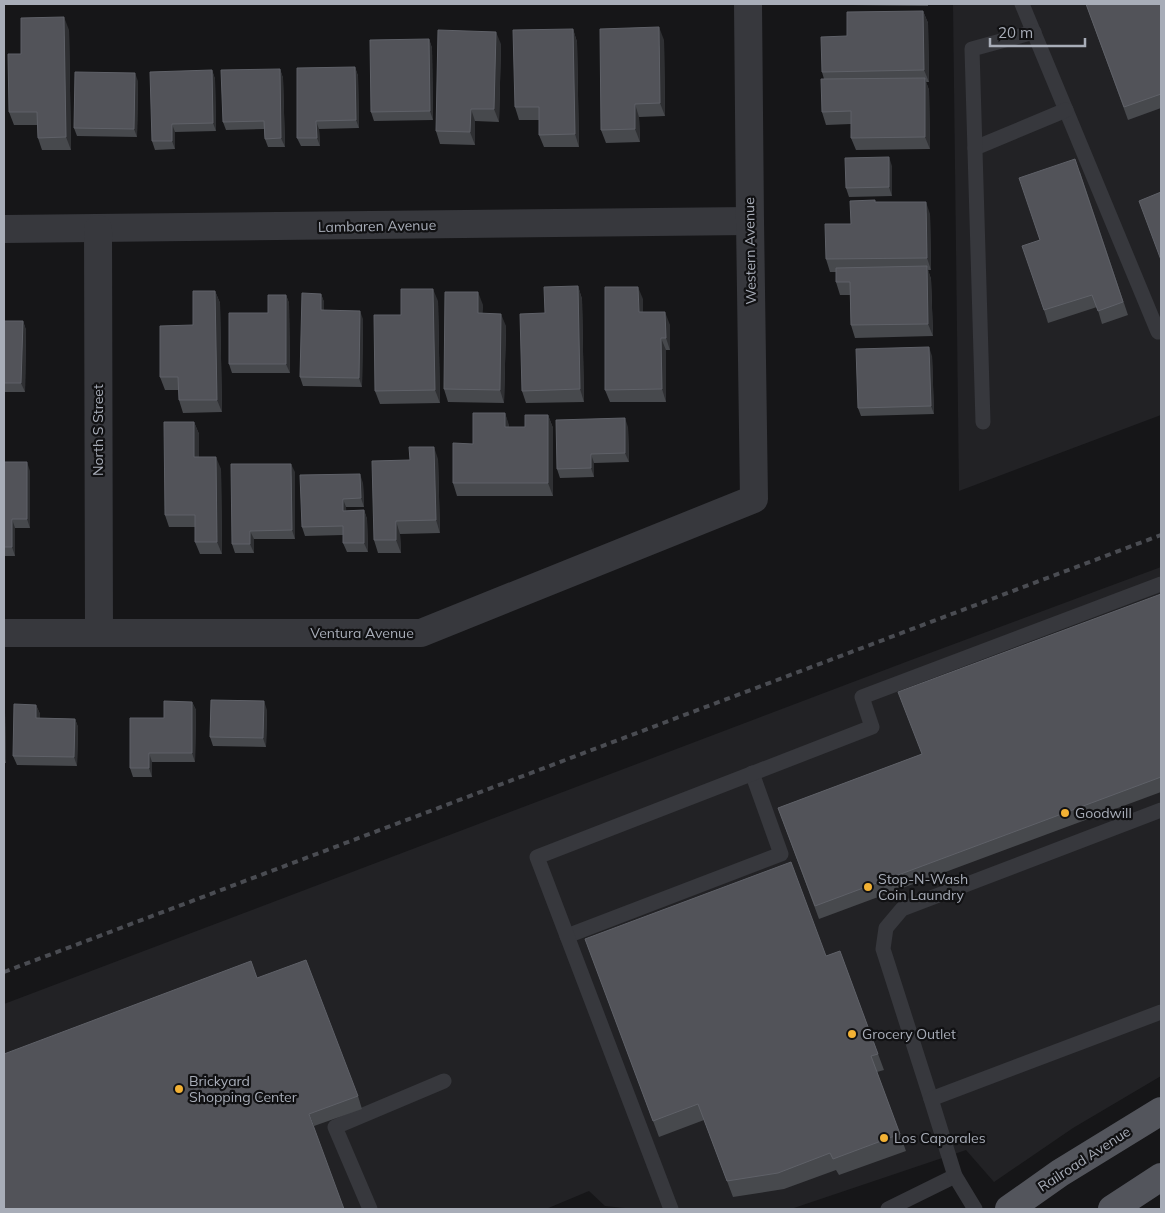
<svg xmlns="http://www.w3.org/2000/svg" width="1165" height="1213" viewBox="0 0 1165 1213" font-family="Mulish,sans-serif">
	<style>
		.built { fill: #222225 }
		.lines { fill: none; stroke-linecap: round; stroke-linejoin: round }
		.service { stroke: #37383d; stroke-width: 15 }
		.minor { stroke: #37383d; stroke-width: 28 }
		.primary { stroke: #53555c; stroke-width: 28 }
		.rail { stroke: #4a4c52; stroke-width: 4; stroke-dasharray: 6 5; stroke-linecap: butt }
		.wall { fill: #47494d }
		.shaded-wall { fill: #2f3033 }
		.building { fill: #525359; stroke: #5f6168 }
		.poi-dot { fill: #f2b134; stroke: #111113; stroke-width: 2 }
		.labels { text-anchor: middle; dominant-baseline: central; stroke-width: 4.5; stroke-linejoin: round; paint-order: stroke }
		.street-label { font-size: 14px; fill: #a8adb8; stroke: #111113 }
		.poi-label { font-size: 14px; fill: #a8adb8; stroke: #111113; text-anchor: start }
	</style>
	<rect width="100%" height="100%" fill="#161618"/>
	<!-- built -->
	<g class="built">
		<path d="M953 4H1161V415L959 491Z"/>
		<path d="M1161 567V1076L1073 1128 994 1182 966 1150 791 1209H634L605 1206 589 1191 546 1209H4V1004L911 660Z"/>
	</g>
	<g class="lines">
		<!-- service -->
		<g class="service">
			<path d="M1022 4 1158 332"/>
			<path d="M975 148 1066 110"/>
			<path d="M983 422 972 49 1034 32"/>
			<path d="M567 936 781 854 752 773"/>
			<path d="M931 1099 883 949 886 928 902 909 1161 810"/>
			<path d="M370 1209 335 1127 444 1081"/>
			<path d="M671 1209 537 857 872 727 862 697 1161 584"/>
			<path d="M888 1209 955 1176"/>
			<path d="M975 1209 955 1176 931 1099 1161 1012"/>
		</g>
		<!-- minor -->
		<g class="minor">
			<path d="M4 229 750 221"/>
			<path d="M98 229 99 632"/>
			<path d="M4 633H421L754 499 750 221 748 4"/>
		</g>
		<!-- primary -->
		<g class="primary">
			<path d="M1009 1209 1060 1173 1161 1111"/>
			<path d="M1112 1209 1161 1177"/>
		</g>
		<!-- rail -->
		<path class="rail" d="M4 972 1161 535"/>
	</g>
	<!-- wall -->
	<g class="wall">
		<path d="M852 4H928V6L852 5Z"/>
		<path d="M1086 4H1161V108L1128 120Z"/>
		<path d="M923 11 928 23 929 82H926L929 90 930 149 856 150 851 138V124L826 125 822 112 824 79 822 72Z"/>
		<path d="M573 29 577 42 579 147H544L539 135V120H519L515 107Z"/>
		<path d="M69 30 71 150H42L38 138 37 125H14L9 112Z"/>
		<path d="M429 39 432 48 433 120 374 121 371 112Z"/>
		<path d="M664 40 665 116 639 117 640 142 606 143 601 130Z"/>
		<path d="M501 44 499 122 475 121V145L440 144 436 131Z"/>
		<path d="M355 67 358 76 359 128 319 129 320 146H301L297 138Z"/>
		<path d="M280 69 283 78 285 147H268L265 139 264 129 226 130 223 122Z"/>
		<path d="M212 70 215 79 216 131 175 132V149L155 150 152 141Z"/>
		<path d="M138 81 137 137 77 136 74 128Z"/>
		<path d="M892 166V196L849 197 846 188Z"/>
		<path d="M1080 172 1128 315 1102 324 1097 307 1048 323 1044 310 1040 240Z"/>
		<path d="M876 202 930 214 931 270H928L931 279 933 336 855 338 851 325 850 295H840L836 282V272H830L826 259 851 224Z"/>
		<path d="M578 286 582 299 584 402 526 403 522 391 545 313Z"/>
		<path d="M215 291 220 303 222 412 183 413 179 400V390H165L160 377Z"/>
		<path d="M321 294 324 302V310L363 319 362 387 303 386 300 377Z"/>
		<path d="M286 295 289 303 290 373H232L229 364 268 313Z"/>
		<path d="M643 299V312L670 325V350H666V402H610L605 390Z"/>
		<path d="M438 301 440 403 380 404 375 391 401 315Z"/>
		<path d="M483 305 482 313 506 326 504 403 448 402 444 389Z"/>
		<path d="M4 321H23L26 330 25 392H4Z"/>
		<path d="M932 356 934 414 861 416 858 408Z"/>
		<path d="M505 413 509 427H525L548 415 553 428V496H457L453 483 473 444Z"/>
		<path d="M194 422 199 434V457L221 469 222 554H200L195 542V527H169L165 515Z"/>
		<path d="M628 427 629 462 594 463V477L560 478 557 469Z"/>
		<path d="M438 459 440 533 400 534 401 553H378L374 540Z"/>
		<path d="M4 462 30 471V528H15V556H4Z"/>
		<path d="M295 472V539H254V553H235L232 544Z"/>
		<path d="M363 483 364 507H346V511L364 510 367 519 368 552H347L343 543V535L305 536 302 527Z"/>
		<path d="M1161 594V792L819 919 778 808 922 754Z"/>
		<path d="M192 702 196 710 195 762H152V777H133L130 768 164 718Z"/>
		<path d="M36 705 40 714V718L75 719 78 727 77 766 17 765 13 756Z"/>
		<path d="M4 708 5 712 6 763H4Z"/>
		<path d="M267 710 266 747 213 746 210 737Z"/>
		<path d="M585 939 826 956 840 951 884 1070 877 1072 906 1151 839 1175 836 1170 784 1189 733 1197 704 1120 659 1137Z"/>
		<path d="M257 978 358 1096 362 1109 314 1126Z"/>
	</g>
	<!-- shaded-wall -->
	<g class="shaded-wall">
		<path d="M923 11 928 23 929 82 924 70Z"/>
		<path d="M64 17 69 30 71 150 66 137Z"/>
		<path d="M659 27 664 40 665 116 660 103Z"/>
		<path d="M573 29 577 42 579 147 575 134Z"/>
		<path d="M496 32 501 44 499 122 494 109Z"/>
		<path d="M429 39 432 48 433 120 430 111Z"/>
		<path d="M355 67 358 76 359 128 356 120Z"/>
		<path d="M280 69 283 78 285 147 281 138Z"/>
		<path d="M212 70 215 79 216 131 213 123Z"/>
		<path d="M135 73 138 81 137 137 134 129Z"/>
		<path d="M925 78 929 90 930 149 925 137Z"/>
		<path d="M635 104 639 117 640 142 635 129Z"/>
		<path d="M471 109 475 121V145L470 132Z"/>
		<path d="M316 121 319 129 320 146 317 138Z"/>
		<path d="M172 124 175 132V149L172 141Z"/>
		<path d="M889 157 892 166V196L889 187Z"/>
		<path d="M926 202 930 214 931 270 927 258Z"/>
		<path d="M927 266 931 279 933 336 928 324Z"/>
		<path d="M578 286 582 299 584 402 580 389Z"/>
		<path d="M638 287 643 299V325L639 312Z"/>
		<path d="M433 289 438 301 440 403 435 390Z"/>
		<path d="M215 291 220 303 222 412 217 400Z"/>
		<path d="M478 292 483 305 482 326 478 313Z"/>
		<path d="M321 294 324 302V319L321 310Z"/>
		<path d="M286 295 289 303 290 373 286 364Z"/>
		<path d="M360 311 363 319 362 387 359 378Z"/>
		<path d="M665 312 670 325V350L666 338Z"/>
		<path d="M501 314 506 326 504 403 500 390Z"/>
		<path d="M23 321 26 330 25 392 21 383Z"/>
		<path d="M661 338 666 350V402L662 389Z"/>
		<path d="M929 347 932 356 934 414 931 406Z"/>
		<path d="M505 413 509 425V440L505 427Z"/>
		<path d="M548 415 553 428V496L548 483Z"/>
		<path d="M625 418 628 427 629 462 625 453Z"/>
		<path d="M194 422 199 434V469L194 457Z"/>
		<path d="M434 447 438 459 440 533 436 520Z"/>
		<path d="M591 454 594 463V477L591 468Z"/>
		<path d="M216 457 221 469 222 554 217 542Z"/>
		<path d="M27 462 30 471V528L27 519Z"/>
		<path d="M291 464 295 472V539L292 530Z"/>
		<path d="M360 474 363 483 364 507 361 498Z"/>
		<path d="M343 499 346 507 347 519 343 511Z"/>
		<path d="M364 510 367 519 368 552 364 543Z"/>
		<path d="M12 519 15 528V556L12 547Z"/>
		<path d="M396 521 400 534 401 553 396 540Z"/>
		<path d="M250 531 254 539V553L250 544Z"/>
		<path d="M264 701 267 710 266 747 263 738Z"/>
		<path d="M192 702 196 710 195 762 192 753Z"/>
		<path d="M36 705 40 714V727L36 718Z"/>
		<path d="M4 708 5 712 6 763 4 755Z"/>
		<path d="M75 719 78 727 77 766 74 757Z"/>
		<path d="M149 753 152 762V777L149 768Z"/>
	</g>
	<!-- building -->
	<g class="building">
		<path d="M1086 4H1161V94L1124 107Z"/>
		<path d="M923 11 924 70 822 72 821 37 847 36V12Z"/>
		<path d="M64 17 66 137 38 138 37 112H9L8 54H21V18Z"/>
		<path d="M659 27 660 103 635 104V129L601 130 600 29Z"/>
		<path d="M573 29 575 134 539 135V107H515L513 30Z"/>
		<path d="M438 30 496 32 494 109H471L470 132 436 131Z"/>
		<path d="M429 39 430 111 371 112 370 40Z"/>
		<path d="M355 67 356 120 316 121 317 138H297V68Z"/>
		<path d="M280 69 281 138 265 139 264 121 223 122 221 70Z"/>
		<path d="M212 70 213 123 172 124V141H152L150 72Z"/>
		<path d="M75 72 135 73 134 129 74 128Z"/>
		<path d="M925 78V137L851 138V111L822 112 821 79Z"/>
		<path d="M889 157V187L846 188 845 158Z"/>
		<path d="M1075 159 1123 302 1098 311 1092 295 1044 310 1022 246 1040 240 1019 178Z"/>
		<path d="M1161 192V260L1139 201Z"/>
		<path d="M875 200V202H926L927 258 826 259 825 224H851L850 201Z"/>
		<path d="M927 266 928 324 851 325 850 282H836V268Z"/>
		<path d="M578 286 580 389 522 391 520 314 545 313 544 287Z"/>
		<path d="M605 287H638L639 312H665L666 338H661L662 389 605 390Z"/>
		<path d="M401 289H433L435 390 375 391 374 315H401Z"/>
		<path d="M193 291H215L217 400H179L178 377H160V326L193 325Z"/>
		<path d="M445 292H478V313L501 314 500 390 444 389Z"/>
		<path d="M302 293 321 294V310L360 311 359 378 300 377Z"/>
		<path d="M268 295H286V364H229V313H268Z"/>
		<path d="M4 321H23L21 383H4Z"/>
		<path d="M929 347 931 406 858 408 856 349Z"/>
		<path d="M473 413H505V427H525V415H548V483H453V443L473 444Z"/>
		<path d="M625 418V453L591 454V468L557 469 556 420Z"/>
		<path d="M164 422H194V457H216L217 542H195V515H165Z"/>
		<path d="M409 447H434L436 520 396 521V540H374L372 461 410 460Z"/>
		<path d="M4 462H27V519H12V547H4Z"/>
		<path d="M231 464H291L292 530 250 531V544H232Z"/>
		<path d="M360 474 361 498 343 499V511L364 510V543H343V526L302 527 300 475Z"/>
		<path d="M1161 594V777L815 906 778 808 922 754 898 692Z"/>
		<path d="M211 700 264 701 263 738 210 737Z"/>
		<path d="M164 701 192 702V753H149V768H130V718H164Z"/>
		<path d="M14 704 36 705V718L75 719 74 757 13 756Z"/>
		<path d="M791 862 826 956 840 951 878 1054 871 1056 900 1134 833 1159 830 1153 778 1173 727 1181 698 1104 653 1121 585 939Z"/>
		<path d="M306 960 358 1096 309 1114 344 1209H4V1054L251 961 257 978Z"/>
	</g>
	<!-- markers -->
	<g class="poi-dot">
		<circle cx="1065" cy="813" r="5"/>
		<circle cx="868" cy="887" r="5"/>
		<circle cx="852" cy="1034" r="5"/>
		<circle cx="179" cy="1089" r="5"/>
		<circle cx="884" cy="1138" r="5"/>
	</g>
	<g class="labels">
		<!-- street labels -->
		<g class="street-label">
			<text transform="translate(377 226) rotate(-1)">Lambaren Avenue</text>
			<text transform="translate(750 251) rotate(-91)">Western Avenue</text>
			<text transform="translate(98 430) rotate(-90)">North S Street</text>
			<text x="362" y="633">Ventura Avenue</text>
			<text transform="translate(1084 1159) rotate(-33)">Railroad Avenue</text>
		</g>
		<!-- poi labels -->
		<g class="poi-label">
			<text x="1075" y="813">Goodwill</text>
			<text x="878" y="879">Stop-N-Wash<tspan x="878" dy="16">Coin Laundry</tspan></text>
			<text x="862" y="1034">Grocery Outlet</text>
			<text x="189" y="1081">Brickyard<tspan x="189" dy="16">Shopping Center</tspan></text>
			<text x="894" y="1138">Los Caporales</text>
		</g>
	</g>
	<!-- border -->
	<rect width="1165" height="1213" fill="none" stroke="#a8adb8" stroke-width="10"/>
	<!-- scale -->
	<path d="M990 38v8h95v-8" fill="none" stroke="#a8adb8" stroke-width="2.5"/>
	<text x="998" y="38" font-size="15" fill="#a8adb8" stroke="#111113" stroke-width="4" paint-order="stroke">20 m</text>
</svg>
